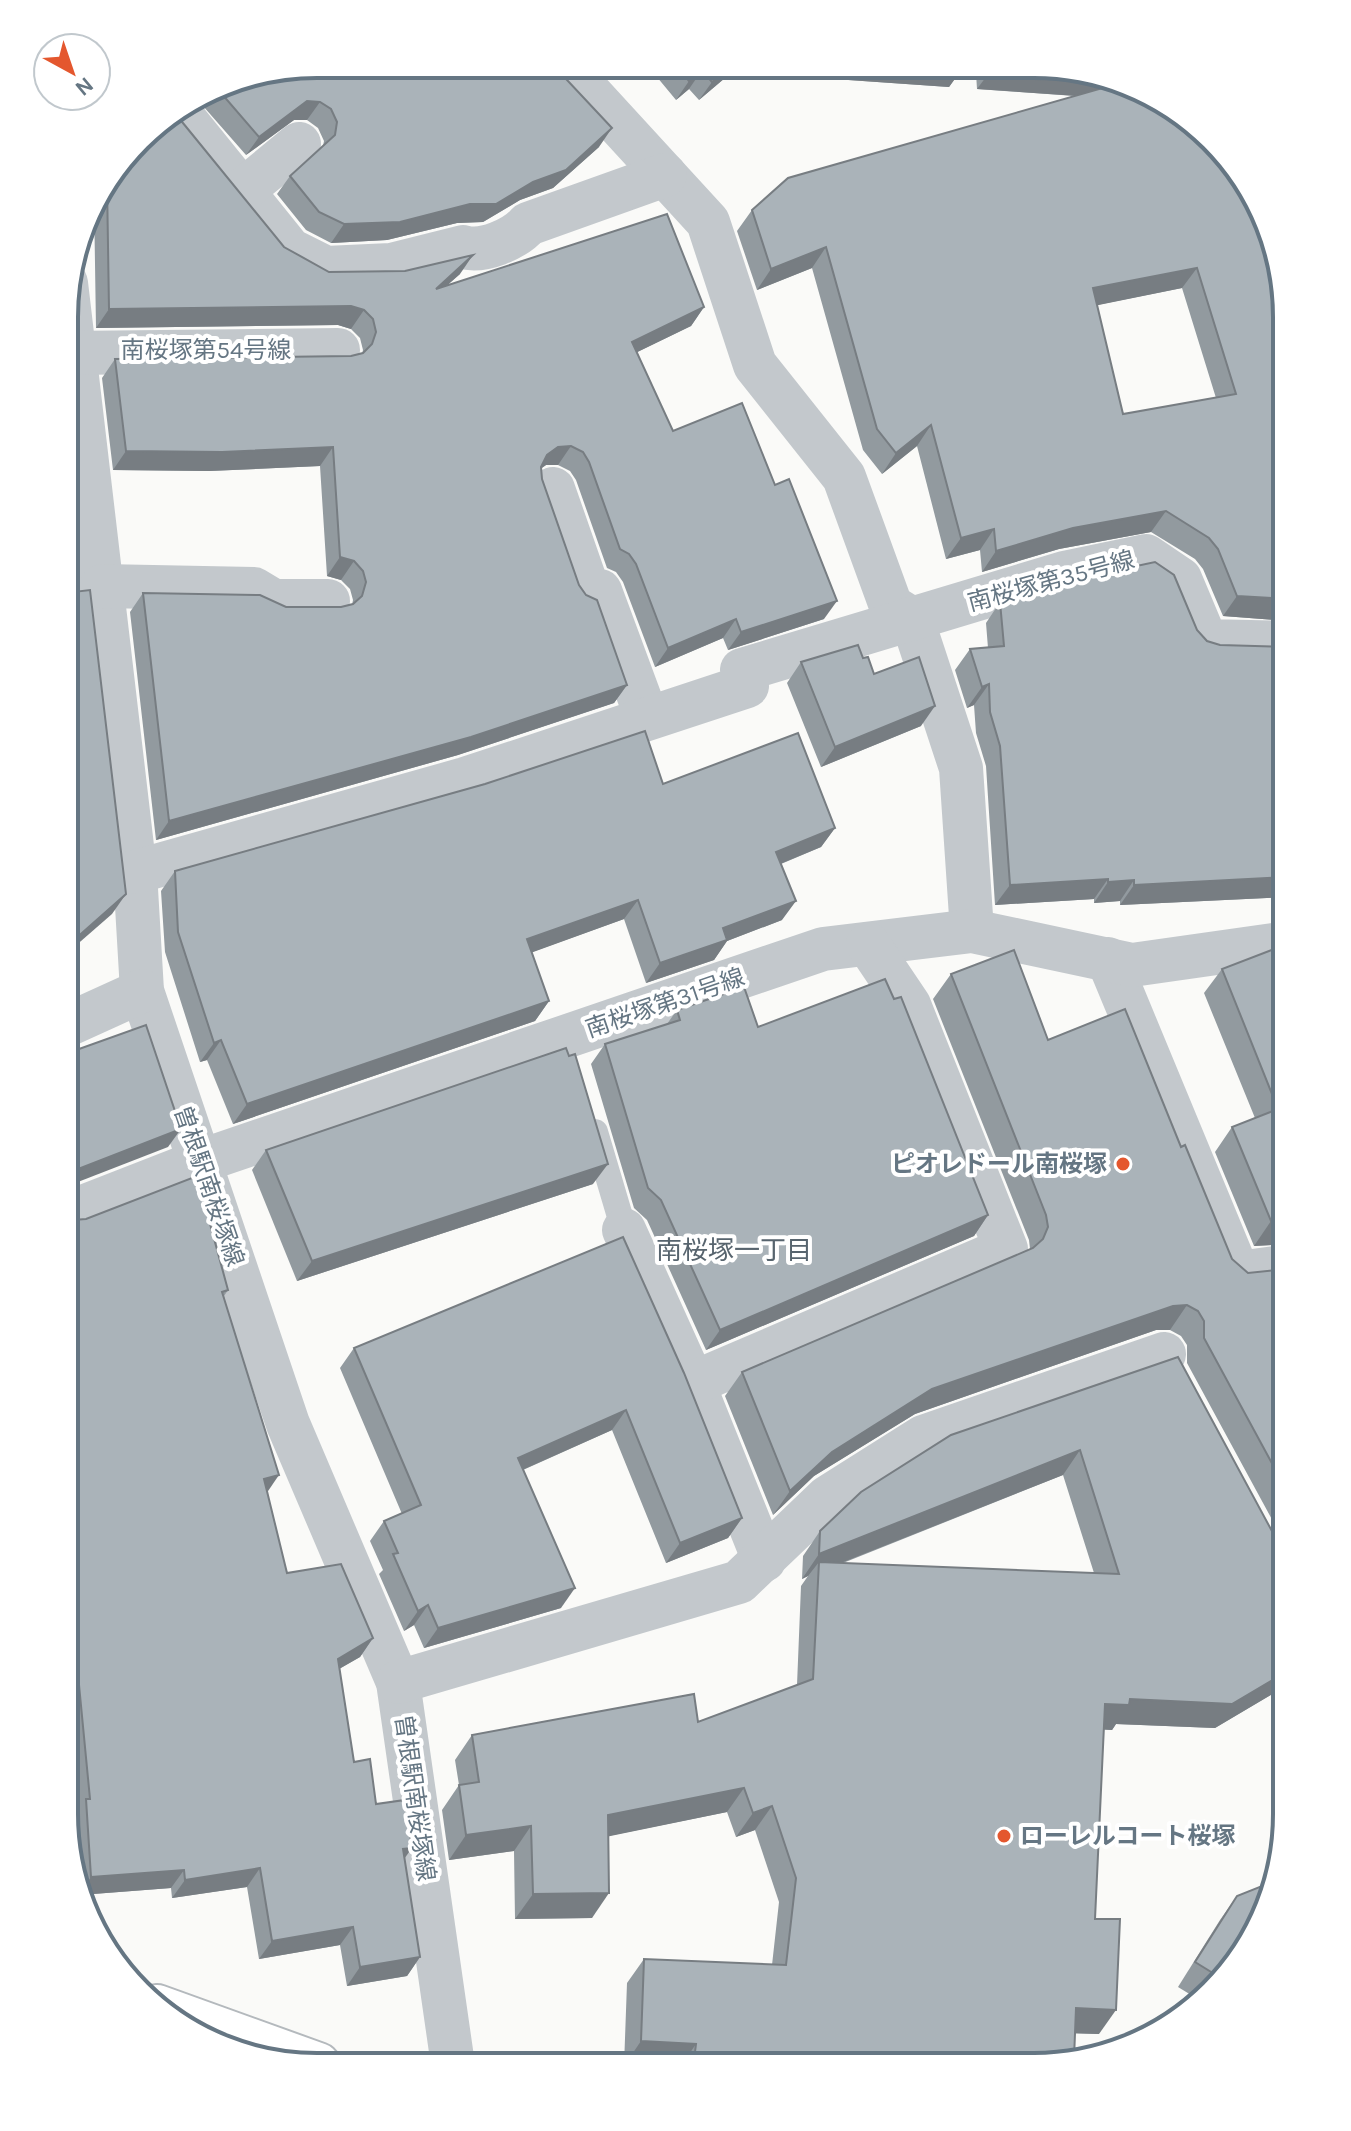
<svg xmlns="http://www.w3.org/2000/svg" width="1351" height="2131" viewBox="0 0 1351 2131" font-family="Karla,'Noto Sans JP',sans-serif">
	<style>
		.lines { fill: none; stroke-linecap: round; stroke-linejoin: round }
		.trunk-casing { stroke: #b4b9bd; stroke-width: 48 }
		.service { stroke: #c3c8cc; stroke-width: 26 }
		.minor { stroke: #c3c8cc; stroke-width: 44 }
		.trunk { stroke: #fff; stroke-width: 44 }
		.wall { fill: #929a9f; fill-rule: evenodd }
		.shaded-wall { fill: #777d82 }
		.building { fill: #aab3b9; stroke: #777d82; stroke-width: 2; fill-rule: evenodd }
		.poi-dot { fill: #e4572e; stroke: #fff; stroke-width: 3 }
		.labels { text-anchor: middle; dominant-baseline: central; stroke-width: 8; stroke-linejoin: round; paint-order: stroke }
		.street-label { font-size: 24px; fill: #657683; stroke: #fff }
		.poi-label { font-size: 24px; font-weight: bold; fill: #657683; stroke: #fff; text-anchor: end }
		.neighbourhood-label { font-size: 26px; fill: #57646e; stroke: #fff }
		.rim { fill: none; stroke: #657683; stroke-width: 4 }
	</style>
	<rect width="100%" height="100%" fill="#fafaf8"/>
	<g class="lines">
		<defs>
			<path id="trunk" d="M157 2007 318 2065"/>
		</defs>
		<!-- trunk casing -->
		<use href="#trunk" class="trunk-casing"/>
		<!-- service -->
		<path class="service" d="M595 1132 624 1230"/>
		<!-- minor -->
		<g class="minor">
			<path d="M564 65 708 222 755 365 844 477 891 606 912 619 961 768 972 931"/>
			<path d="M177 110 290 250 326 268 391 265 463 247C483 253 515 239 528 224L665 175"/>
			<path d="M242 191 299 144"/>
			<path d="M66 283 135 872 142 991 288 1424 398 1682 453 2065"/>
			<path d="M66 353 338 350"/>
			<path d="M553 489 590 595 600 591 647 718"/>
			<path d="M102 586 254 589 274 601H328"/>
			<path d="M135 872 465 779 747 686 742 670 1064 573 1146 556 1180 579 1206 641 1287 643"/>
			<path d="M1108 959 1238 1273 1282 1267 1287 1274"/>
			<path d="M65 1026 142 991"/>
			<path d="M65 1214 201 1161 823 949 972 931 1132 965 1287 943"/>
			<path d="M624 1230 693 1383 764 1560"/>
			<path d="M693 1383 1006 1249 909 1005 868 944"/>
			<path d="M398 1682 739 1582 828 1497 923 1437 1164 1354"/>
		</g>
		<!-- trunk -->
		<use href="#trunk" class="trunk"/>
	</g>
	<!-- wall -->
	<g class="wall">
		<path d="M647 65 962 66V69L949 87 732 72 699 100 689 89 676 100Z"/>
		<path d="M981 66H1067L1287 317V621L1223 616 1203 569 1195 559 1151 532 1059 549 982 572 980 550 946 559 917 446 882 474 863 450 812 268 757 290 737 231 752 210 1075 96 977 89 976 73ZM1182 288 1216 398 1123 414 1097 305Z"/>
		<path d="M221 83 599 147 553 188 520 200 483 222 457 223 387 240 331 243 306 230 277 194 290 176 323 146 324 141 318 128 307 120H294L246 155 196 98Z"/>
		<path d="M150 127 284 247 329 272 460 274 447 285 704 307 691 326 637 352 673 431 824 619 728 650 723 638 655 667 623 582 616 572 607 568 576 480 570 471 558 465H546L542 468V479L579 585 627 685 614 703 458 755 156 840 130 612 143 593 286 607H341L352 605 353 600 350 589 341 580 327 576 320 466 209 471 113 470 102 378 115 359 351 356 362 354 363 350 360 338 351 329 338 325 96 328 94 199Z"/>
		<path d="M1000 602 1197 630 1207 641 1220 645 1287 897 1120 905V901L1094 903V899L995 905 986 766 976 733 974 705 967 708 955 670 970 649 988 648 986 623Z"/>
		<path d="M863 658 874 674 921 726 821 767 787 683 801 662Z"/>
		<path d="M663 784 835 828 821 847 781 864 782 920 727 941 714 960 646 983 624 919 532 952 549 1001 535 1021 233 1124 207 1060 200 1062 165 952 161 891 175 871Z"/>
		<path d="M1287 946V1244L1254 1246 1215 1152 1232 1127 1255 1118 1204 993 1222 969Z"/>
		<path d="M951 974 1048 1040 1181 1147 1232 1259 1248 1273 1287 1269V1547L1187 1363V1345L1181 1336 1170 1330H1156L915 1414 814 1476 773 1515 725 1396 742 1372 1030 1249 1029 1240 933 999Z"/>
		<path d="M677 1010 758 1027 988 1215 974 1236 706 1350 647 1220 634 1208 591 1064 605 1044 667 1024Z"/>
		<path d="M266 1150 593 1184 297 1281 252 1170Z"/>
		<path d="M65 1216 228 1290 224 1296 267 1492 287 1573 373 1638 360 1657 339 1669 354 1762 404 1859 420 1957 407 1976 347 1986 340 1945 259 1959 247 1887 172 1898 171 1888 80 1895 77 1880 73 1818 77 1813 64 1681Z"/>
		<path d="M354 1348 684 1373 742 1518 728 1538 666 1563 612 1430 523 1470 561 1608 424 1648 414 1625 404 1631 379 1574 383 1570 370 1541 384 1521 402 1514 340 1368Z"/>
		<path d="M1178 1357 1287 1559 1286 1686 1215 1728 1116 1724 1112 1730 1103 1729 1095 1919 1099 2034 1075 2033 1034 2067 624 2066 627 1983 644 1959 772 1965 779 1902 755 1830 736 1837 727 1812 608 1836 592 1918 515 1919 514 1851 449 1860 442 1810 459 1785 455 1760 472 1735 698 1722 797 1685 801 1586 808 1576 802 1579 803 1556 820 1531ZM1063 1475 1094 1573 843 1563Z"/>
		<path d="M1237 1896 1235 1968 1196 1998 1178 1987 1220 1920Z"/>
	</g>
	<!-- shaded-wall -->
	<g class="shaded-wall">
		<path d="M732 65 917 66 962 69 949 87 732 72 699 100 712 82Z"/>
		<path d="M992 69 1090 76 1128 91 1122 99 977 89Z"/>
		<path d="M702 70 689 89 676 100 689 81Z"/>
		<path d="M307 101 320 102 307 120H294L246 155 259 137Z"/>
		<path d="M612 128 599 147 553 188 520 200 483 222 457 223 387 240 331 243 344 224 470 204Z"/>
		<path d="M826 247 812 268 757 290 771 269Z"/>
		<path d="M473 255 460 274 423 307 436 289Z"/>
		<path d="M1197 268 1182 288 1079 309 1093 288Z"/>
		<path d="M351 306 364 310 351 329 338 325 96 328 109 309Z"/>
		<path d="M704 307 691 326 619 361 632 342Z"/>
		<path d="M931 425 917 446 882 474 896 453Z"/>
		<path d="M571 446 558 465H546L534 473 547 455 558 447Z"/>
		<path d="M333 447 320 466 209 471 113 470 126 451Z"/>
		<path d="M1166 511 1151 532 1059 549 982 572 996 551 1073 528Z"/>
		<path d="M994 529 980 550 946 559 961 538Z"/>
		<path d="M340 557 354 561 341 580 327 576Z"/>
		<path d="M1237 596 1287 599V621L1223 616Z"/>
		<path d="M837 601 824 619 728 650 741 632Z"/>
		<path d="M736 619 723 638 655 667 668 648Z"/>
		<path d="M989 684 974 705 967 708 982 687Z"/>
		<path d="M627 685 614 703 458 755 156 840 169 821Z"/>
		<path d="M935 706 921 726 821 767 835 747Z"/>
		<path d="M835 828 821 847 763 871 776 852Z"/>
		<path d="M1287 877V897L1120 905 1134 885Z"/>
		<path d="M1108 879 1094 899 995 905 1010 885Z"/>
		<path d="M1134 880 1120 901 1094 903 1108 882Z"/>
		<path d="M126 894 112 914 65 955V948Z"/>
		<path d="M638 900 624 919 514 959 527 939Z"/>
		<path d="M796 901 782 920 727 941 714 960 646 983 660 963 723 928Z"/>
		<path d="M549 1001 535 1021 233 1124 247 1104Z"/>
		<path d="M221 1040 207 1060 200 1062 214 1043Z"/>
		<path d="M181 1129 168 1147 65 1187V1175L68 1173Z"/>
		<path d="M608 1164 593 1184 297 1281 312 1261Z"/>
		<path d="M988 1215 974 1236 706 1350 720 1330Z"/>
		<path d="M1287 1220V1244L1254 1246 1271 1221Z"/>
		<path d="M1187 1305 1170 1330H1156L915 1414 814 1476 773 1515 790 1491 832 1452 932 1389 1173 1306Z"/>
		<path d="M626 1410 612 1430 504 1478 518 1458Z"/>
		<path d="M1080 1450 1063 1475 818 1572 819 1562 808 1576 802 1579 819 1554Z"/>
		<path d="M279 1475 266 1494 264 1479Z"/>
		<path d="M742 1518 728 1538 666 1563 680 1543Z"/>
		<path d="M575 1588 561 1608 424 1648 438 1628Z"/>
		<path d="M428 1605 414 1625 404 1631 418 1611Z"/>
		<path d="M72 1612 64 1623V1613Z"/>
		<path d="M373 1638 360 1657 325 1677 338 1659Z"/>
		<path d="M1286 1672V1686L1215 1728 1116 1724 1112 1730 1087 1729 1105 1704Z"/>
		<path d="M744 1788 727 1812 591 1840 608 1815Z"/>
		<path d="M772 1806 755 1830 736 1837 753 1813Z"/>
		<path d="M531 1826 514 1851 449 1860 466 1835Z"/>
		<path d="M412 1848 399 1866 403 1849Z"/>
		<path d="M260 1868 247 1887 172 1898 185 1880Z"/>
		<path d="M184 1870 171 1888 80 1895V1893L91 1877Z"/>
		<path d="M609 1893 592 1918 515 1919 533 1894Z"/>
		<path d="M353 1927 340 1945 259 1959 272 1941Z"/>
		<path d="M420 1957 407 1976 347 1986 360 1967Z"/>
		<path d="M1076 2008 1116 2010 1099 2034 1058 2033Z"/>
		<path d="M641 2041 696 2044 681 2066H624Z"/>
		<path d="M695 2052 821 2057 814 2066H685Z"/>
	</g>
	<!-- building -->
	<g class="building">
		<path d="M317 64 553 65 612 128 566 170 533 182 496 204H470L400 222 344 224 319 212 290 176 335 135 337 122 331 109 320 102 307 101 259 137 215 86 221 83Z"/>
		<path d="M676 65H732L712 82 702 70 689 81Z"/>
		<path d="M917 66H962V69Z"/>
		<path d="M992 66H1067L1090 76 992 69Z"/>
		<path d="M1113 85 1188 117 1268 221 1287 317V599L1237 596 1218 549 1209 538 1166 511 1073 528 996 551 994 529 961 538 931 425 896 453 877 429 826 247 771 269 752 210 788 178ZM1197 268 1236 394 1123 414 1093 288Z"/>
		<path d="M174 112 284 247 329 272 405 271 473 255 436 289 667 214 704 307 632 342 673 431 742 403 775 485 789 479 837 601 741 632 736 619 668 648 636 564 629 554 620 549 589 462 583 452 571 446 558 447 547 455 541 467 542 479 579 585 586 595 597 600 627 685 471 737 169 821 143 593 260 595 286 607H341L353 604 362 596 366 582 363 571 354 561 340 557 333 447 222 452 126 451 115 359 351 356 363 353 372 344 376 332 373 319 364 310 351 306 109 309 107 182 150 127Z"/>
		<path d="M66 533 74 592 90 590 126 894 65 948Z"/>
		<path d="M1155 562 1174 575 1197 630 1207 641 1220 645 1287 647V877L1134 885V880L1108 882V879L1010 885 1000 746 990 712 989 684 982 687 970 649 1004 646 1000 602 1085 577Z"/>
		<path d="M858 645 863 658 868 657 874 674 919 657 935 706 835 747 801 662Z"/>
		<path d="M645 731 663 784 798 733 835 828 776 852 796 901 723 928 727 940 660 963 638 900 527 939 549 1001 247 1104 221 1040 214 1043 178 932 175 871 485 784Z"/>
		<path d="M1287 946V1220L1271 1221 1232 1127 1278 1109 1222 969 1277 948Z"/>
		<path d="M1014 950 1048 1040 1125 1009 1181 1147 1185 1145 1232 1259 1248 1273 1287 1269V1491L1204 1338V1321L1198 1311 1187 1305 1173 1306 932 1389 832 1452 790 1491 742 1372 1033 1248 1043 1239 1048 1227 1046 1215 951 974Z"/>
		<path d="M885 979 894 999 901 997 988 1215 720 1330 661 1200 648 1188 605 1044 680 1020 677 1010 744 987 758 1027Z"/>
		<path d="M146 1025 181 1129 68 1173 65 1175V1054Z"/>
		<path d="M566 1048 569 1056 575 1054 608 1164 312 1261 266 1150Z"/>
		<path d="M197 1176 228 1290 222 1292 279 1475 264 1479 287 1573 341 1564 373 1638 338 1659 354 1762 370 1759 376 1804 405 1800 412 1848 403 1849 420 1957 360 1967 353 1927 272 1941 260 1868 185 1880 184 1870 91 1877 86 1799H90L72 1612 64 1613 65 1216 73 1220 86 1219Z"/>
		<path d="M623 1237 684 1373 742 1518 680 1543 626 1410 518 1458 575 1588 438 1628 428 1605 418 1611 393 1554 398 1553 384 1521 421 1505 354 1348Z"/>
		<path d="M1178 1357 1287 1559 1286 1672 1232 1704 1130 1699 1129 1705 1105 1704 1095 1919H1120L1116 2010 1076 2008 1074 2059 1034 2067 812 2066 821 2057 695 2052 696 2044 641 2041 644 1959 786 1965 796 1878 772 1806 753 1813 744 1788 608 1815 609 1893 533 1894 531 1826 466 1835 459 1785 479 1782 472 1735 694 1694 698 1722 813 1679 819 1562 1119 1574 1080 1450 819 1554 820 1531 861 1492 951 1435Z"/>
		<path d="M1262 1886 1274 1893 1273 1896 1235 1968 1221 1978 1195 1962 1237 1896Z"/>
	</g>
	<!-- markers -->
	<g class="poi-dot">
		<circle cx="1123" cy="1164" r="8"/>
		<circle cx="1004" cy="1836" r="8"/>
	</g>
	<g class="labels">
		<!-- street labels -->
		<g class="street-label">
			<text x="206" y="350">南桜塚第54号線</text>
			<text transform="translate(1051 581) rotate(-15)">南桜塚第35号線</text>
			<text transform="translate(665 1003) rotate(-19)">南桜塚第31号線</text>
			<text transform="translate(209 1186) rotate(71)">曽根駅南桜塚線</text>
			<text transform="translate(415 1798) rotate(82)">曽根駅南桜塚線</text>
		</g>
		<!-- poi labels -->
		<g class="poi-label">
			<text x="1107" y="1164">ピオレドール南桜塚</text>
			<text x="1020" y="1836" text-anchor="start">ローレルコート桜塚</text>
		</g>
		<!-- neighbourhood labels -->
		<g class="neighbourhood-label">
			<text x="734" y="1250">南桜塚一丁目</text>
		</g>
	</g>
	<!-- crop -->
	<path d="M0 0H1351V2131H0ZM317 78H1034A239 239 0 0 1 1273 317V1814A239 239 0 0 1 1034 2053H317A239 239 0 0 1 78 1814V317A239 239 0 0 1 317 78Z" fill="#fff" fill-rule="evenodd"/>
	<path class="rim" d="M317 78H1034A239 239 0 0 1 1273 317V1814A239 239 0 0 1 1034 2053H317A239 239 0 0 1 78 1814V317A239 239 0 0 1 317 78Z"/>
	<!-- north arrow -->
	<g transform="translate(72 72) rotate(140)"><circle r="38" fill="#ffffff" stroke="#c1c8cd" stroke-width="2"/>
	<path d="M0-6L14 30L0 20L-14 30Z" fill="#e4572e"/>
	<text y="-12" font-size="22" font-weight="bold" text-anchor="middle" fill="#657683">N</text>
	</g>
</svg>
